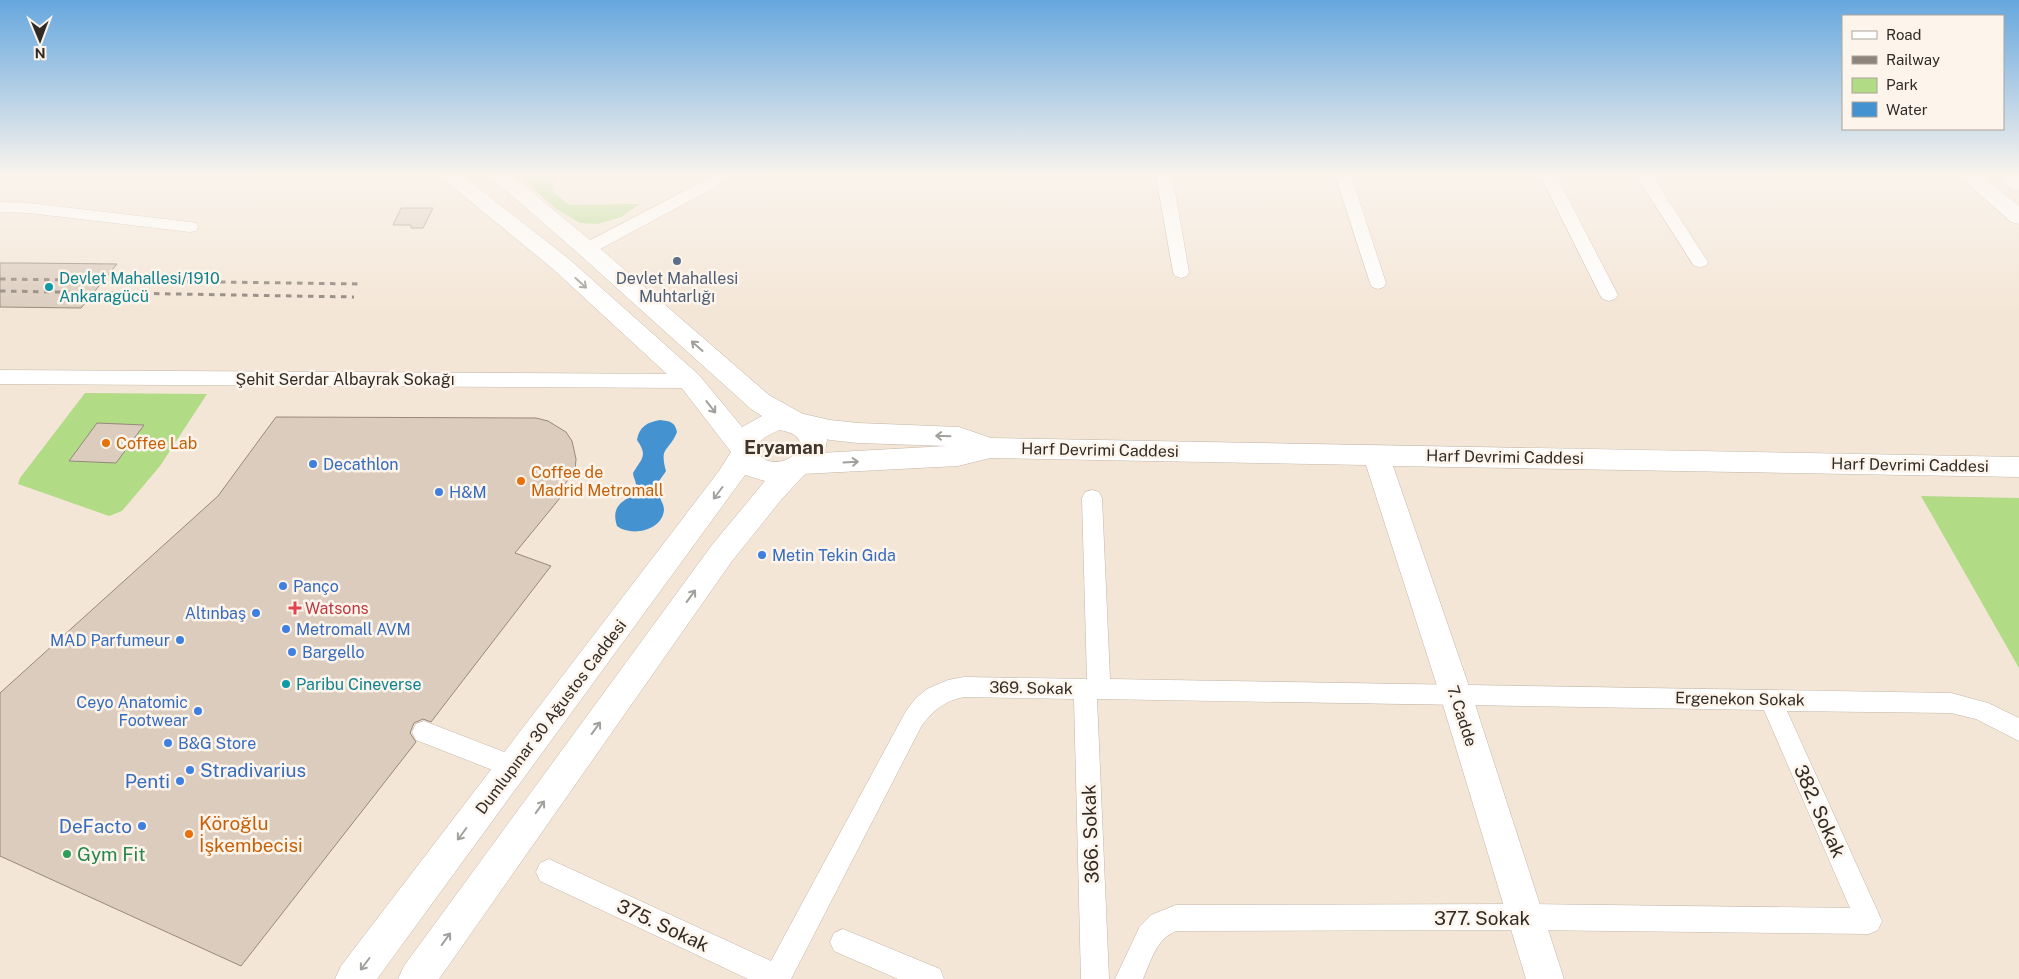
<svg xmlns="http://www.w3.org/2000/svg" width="2019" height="979" viewBox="0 0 2019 979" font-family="'Public Sans',sans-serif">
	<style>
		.green { fill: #b2db86 }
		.water { fill: #4493d0 }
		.building { fill: #dbccbe; stroke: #96897c }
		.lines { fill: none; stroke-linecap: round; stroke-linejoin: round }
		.street-casing { stroke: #c4b6a8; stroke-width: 1 }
		.secondary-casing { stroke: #c4b6a8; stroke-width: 1 }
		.primary-casing { stroke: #c4b6a8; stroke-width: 1 }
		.street { fill: #fff; fill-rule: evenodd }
		.secondary { fill: #fff; fill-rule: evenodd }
		.primary { fill: #fff; fill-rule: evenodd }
		.rail { stroke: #8e847b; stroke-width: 3; stroke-dasharray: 5.5 5.5; stroke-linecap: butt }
		.oneway { stroke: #a2a09d }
		.service-dot { fill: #5c6f8a; stroke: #fdf4eb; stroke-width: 2 }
		.culture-dot { fill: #0f9aa8; stroke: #fdf4eb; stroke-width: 2 }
		.food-dot { fill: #e8710a; stroke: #fdf4eb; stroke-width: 2 }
		.shop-dot { fill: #3f7fe0; stroke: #fdf4eb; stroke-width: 2 }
		.health-dot { fill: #e0444e; stroke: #fdf4eb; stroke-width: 2 }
		.leisure-dot { fill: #2e9e5b; stroke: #fdf4eb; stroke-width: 2 }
		.labels { text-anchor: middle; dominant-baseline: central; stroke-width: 5; stroke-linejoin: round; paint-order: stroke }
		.culture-label { font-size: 16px; fill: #0d838f; stroke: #fdf4eb; text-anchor: start }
		.service-label { font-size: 16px; fill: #4e5e75; stroke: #fdf4eb }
		.street-label { font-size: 16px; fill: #312b26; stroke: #fdf4eb }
		.food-label { font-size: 16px; fill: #c56008; stroke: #fdf4eb; text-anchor: start }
		.shop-label { font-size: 16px; fill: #366cbe; stroke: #fdf4eb; text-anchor: start }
		.health-label { font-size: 16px; fill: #be3a42; stroke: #fdf4eb; text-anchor: start }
		.quarter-label { font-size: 19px; font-weight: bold; fill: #40352a; stroke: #fdf4eb }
		.near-shop-label { font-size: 19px; fill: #366cbe; stroke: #fdf4eb; text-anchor: end }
		.near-street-label { font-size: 19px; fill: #312b26; stroke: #fdf4eb }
		.near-food-label { font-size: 19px; fill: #c56008; stroke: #fdf4eb; text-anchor: start }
		.near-leisure-label { font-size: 19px; fill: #27864d; stroke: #fdf4eb; text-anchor: start }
	</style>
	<rect width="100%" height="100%" fill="#f4e6d7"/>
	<!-- green -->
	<g class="green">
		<path d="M518 175H556L551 189 569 205 640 204 621 217 597 224 580 223 555 208Z"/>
		<path d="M85 393 207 394 160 466 122 511 109 516 18 484 20 478Z"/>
		<path d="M1921 496 2019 498V668Z"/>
	</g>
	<!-- water -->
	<path class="water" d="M660 420C670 421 675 422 677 432 669 452 659 446 666 471 663 476 657 482 657 488 657 496 664 502 664 510 662 531 631 537 617 526 608 498 636 502 636 485 636 481 633 477 633 473 642 458 648 456 637 440 639 427 647 422 660 420Z"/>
	<!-- building -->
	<g class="building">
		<path d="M401 208H433L423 228H411V225H393Z"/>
		<path d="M0 263H25L117 264 81 308 0 307Z"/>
		<path d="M276 417 536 418 548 421 566 432 572 441 576 459 575 471 564 485 569 487 515 553 551 566 431 722 423 719 414 723 410 733 416 742 241 966 0 856V693L218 496Z"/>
		<path d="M97 423 144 425 116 463 69 461Z"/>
	</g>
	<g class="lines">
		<defs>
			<g id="street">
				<path d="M715 175H735L732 178 593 253 587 254 581 253 579 249 581 245Z"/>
				<path d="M1156 175H1172L1189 272 1187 276 1181 278 1175 276 1173 272Z"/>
				<path d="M1335 175H1351L1386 283 1384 287 1378 289 1372 287 1370 283Z"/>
				<path d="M1540 175H1556L1618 295 1615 299 1609 301 1603 299 1600 295Z"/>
				<path d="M1636 175H1652L1708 262 1706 266 1700 267 1694 266Z"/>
				<path d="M0 202 29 203 190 222 196 223 198 227 196 231 190 232 29 213 0 212Z"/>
				<path d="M0 370 690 374 697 376 699 381 697 386 690 388 0 384Z"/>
				<path d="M1092 490 1099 492 1102 498 1110 679 1951 693 1988 703 2019 718V741L1976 719 1951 713 1787 711 1882 921 1878 930 1869 934 1526 930 1176 931C1156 939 1151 961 1143 979H1115L1140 926 1151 915 1176 905 1526 904 1850 908 1764 710 1097 699 1109 979H1081L1074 699 964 697C944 701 934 710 922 725L791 979H748L540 881 536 872 540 863 549 859 771 961 906 711 916 698 927 689 948 680 964 677 1087 679 1082 498 1085 492Z"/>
				<path d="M424 721 522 759 525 767 522 775 513 778 416 740 412 732 416 724Z"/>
				<path d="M843 929 940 969 944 979H898L834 951 830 942 834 933Z"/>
			</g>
			<g id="secondary">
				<path d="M1958 175H1981L2019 206V224L2011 222Z"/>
				<path d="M1998 175H2019V190L2011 189Z"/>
				<path d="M799 413 830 420 858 423 959 427 991 438 2019 457V477L1393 466 1472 695 1564 979H1526L1440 695 1366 465 990 458 958 466 802 474 792 471 789 464 792 457 802 454 947 446 858 443 830 440 790 430 786 423 790 416Z"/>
			</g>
			<path id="primary" d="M438 175H462L569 259 699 375 742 427 762 416 751 409 579 254 488 175H511L595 244 769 395 819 423 827 440 825 451 821 458 814 468 803 476 781 500 732 561 439 979H398L404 966 712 545 765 481 745 475 377 979H335L341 966 719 471 731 452 681 387 553 269ZM779 430C827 437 781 478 759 455V442L767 436Z"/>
		</defs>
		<!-- street casing -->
		<use href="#street" class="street-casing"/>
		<!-- secondary casing -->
		<use href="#secondary" class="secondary-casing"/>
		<!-- primary casing -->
		<use href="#primary" class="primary-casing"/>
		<!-- street -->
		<use href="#street" class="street"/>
		<!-- secondary -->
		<use href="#secondary" class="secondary"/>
		<!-- primary -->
		<use href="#primary" class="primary"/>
		<!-- rail -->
		<g class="rail">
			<path d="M0 279 362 284"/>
			<path d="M0 291 354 297"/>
		</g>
	</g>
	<!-- one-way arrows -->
	<defs><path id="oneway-shaft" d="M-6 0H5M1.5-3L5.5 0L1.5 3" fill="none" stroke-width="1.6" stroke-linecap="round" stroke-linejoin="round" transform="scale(1.25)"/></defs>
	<g class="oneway">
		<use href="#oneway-shaft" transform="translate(581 283) rotate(42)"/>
		<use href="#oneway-shaft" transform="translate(697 346) rotate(-139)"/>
		<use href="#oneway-shaft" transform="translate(711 407) rotate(52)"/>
		<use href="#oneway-shaft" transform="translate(943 436) rotate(-178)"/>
		<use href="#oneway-shaft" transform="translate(851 462) rotate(-3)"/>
		<use href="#oneway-shaft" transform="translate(718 493) rotate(127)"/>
		<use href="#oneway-shaft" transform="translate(691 596) rotate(-54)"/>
		<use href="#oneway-shaft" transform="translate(596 728) rotate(-54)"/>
		<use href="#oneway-shaft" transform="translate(540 807) rotate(-55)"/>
		<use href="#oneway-shaft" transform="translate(462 834) rotate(127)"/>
		<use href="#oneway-shaft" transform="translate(446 939) rotate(-54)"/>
		<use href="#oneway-shaft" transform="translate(365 964) rotate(127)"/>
	</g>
	<!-- sky -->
	<linearGradient id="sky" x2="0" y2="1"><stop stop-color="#66a7de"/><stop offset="0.56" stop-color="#faf4ed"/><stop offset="1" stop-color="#faf4ed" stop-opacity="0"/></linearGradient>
	<rect width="2019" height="312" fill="url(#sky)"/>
	<!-- markers -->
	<circle class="service-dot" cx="677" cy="261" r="5"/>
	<g class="culture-dot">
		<circle cx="49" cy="287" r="5"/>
		<circle cx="286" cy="684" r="5"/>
	</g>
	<g class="food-dot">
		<circle cx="106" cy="443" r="5"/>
		<circle cx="521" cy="481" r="5"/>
		<circle cx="189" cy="834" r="5"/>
	</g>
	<g class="shop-dot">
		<circle cx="313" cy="464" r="5"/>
		<circle cx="439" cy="492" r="5"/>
		<circle cx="762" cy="555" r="5"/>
		<circle cx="283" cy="586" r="5"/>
		<circle cx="256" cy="613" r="5"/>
		<circle cx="286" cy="629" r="5"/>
		<circle cx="180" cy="640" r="5"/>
		<circle cx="292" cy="652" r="5"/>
		<circle cx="198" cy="711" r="5"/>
		<circle cx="168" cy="743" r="5"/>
		<circle cx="190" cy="770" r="5"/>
		<circle cx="180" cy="781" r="5"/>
		<circle cx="142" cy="826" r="5"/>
	</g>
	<path class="health-dot" d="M292.5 600.5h5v5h5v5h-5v5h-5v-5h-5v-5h5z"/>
	<circle class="leisure-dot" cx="67" cy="854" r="5"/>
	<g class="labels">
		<!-- culture labels -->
		<g class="culture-label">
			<text x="59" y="278">Devlet Mahallesi/1910<tspan x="59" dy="18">Ankaragücü</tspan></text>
			<text x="296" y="684">Paribu Cineverse</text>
		</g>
		<!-- service labels -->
		<g class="service-label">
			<text x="677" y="278">Devlet Mahallesi<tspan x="677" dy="18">Muhtarlığı</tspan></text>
		</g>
		<!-- street labels -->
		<g class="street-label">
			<text x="345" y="379">Şehit Serdar Albayrak Sokağı</text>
			<text transform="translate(1100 450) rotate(1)">Harf Devrimi Caddesi</text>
			<text transform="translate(1505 457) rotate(1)">Harf Devrimi Caddesi</text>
			<text transform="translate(1910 465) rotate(1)">Harf Devrimi Caddesi</text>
			<text transform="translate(1031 688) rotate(1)">369. Sokak</text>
			<text transform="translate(1740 699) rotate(1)">Ergenekon Sokak</text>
			<text transform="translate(1462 716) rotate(72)">7. Cadde</text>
			<text transform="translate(551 717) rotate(-53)">Dumlupınar 30 Ağustos Caddesi</text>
		</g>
		<!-- food labels -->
		<g class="food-label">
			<text x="116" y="443">Coffee Lab</text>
			<text x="531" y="472">Coffee de<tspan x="531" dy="18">Madrid Metromall</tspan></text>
		</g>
		<!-- shop labels -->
		<g class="shop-label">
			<text x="323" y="464">Decathlon</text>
			<text x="449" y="492">H&amp;M</text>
			<text x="772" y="555">Metin Tekin Gıda</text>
			<text x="293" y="586">Panço</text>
			<text x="246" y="613" text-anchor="end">Altınbaş</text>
			<text x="296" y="629">Metromall AVM</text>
			<text x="170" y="640" text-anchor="end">MAD Parfumeur</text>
			<text x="302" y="652">Bargello</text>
			<text x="188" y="702" text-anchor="end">Ceyo Anatomic<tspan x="188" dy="18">Footwear</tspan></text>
			<text x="178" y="743">B&amp;G Store</text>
		</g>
		<!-- health labels -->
		<g class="health-label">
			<text x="305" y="608">Watsons</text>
		</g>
		<!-- quarter labels -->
		<g class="quarter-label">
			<text x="784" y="447">Eryaman</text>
		</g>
		<!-- near-shop labels -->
		<g class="near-shop-label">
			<text x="200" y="770" text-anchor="start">Stradivarius</text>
			<text x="170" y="781">Penti</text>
			<text x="132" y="826">DeFacto</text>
		</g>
		<!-- near-street labels -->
		<g class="near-street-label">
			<text transform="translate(1820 811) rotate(66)">382. Sokak</text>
			<text transform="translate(1090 834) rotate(-92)">366. Sokak</text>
			<text x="1482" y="918">377. Sokak</text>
			<text transform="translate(663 925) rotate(25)">375. Sokak</text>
		</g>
		<!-- near-food labels -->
		<g class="near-food-label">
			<text x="199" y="823">Köroğlu<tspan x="199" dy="22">İşkembecisi</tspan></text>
		</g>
		<!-- near-leisure labels -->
		<g class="near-leisure-label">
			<text x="77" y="854">Gym Fit</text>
		</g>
	</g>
	<!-- legend -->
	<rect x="1842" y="15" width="162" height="115" fill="#fdf4eb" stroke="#aba49c"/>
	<rect x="1852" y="31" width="25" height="8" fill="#ffffff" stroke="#aba49c"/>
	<text x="1886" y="40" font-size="15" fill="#312b26">Road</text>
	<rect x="1852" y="56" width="25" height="8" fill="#8e847b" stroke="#aba49c"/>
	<text x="1886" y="65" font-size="15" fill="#312b26">Railway</text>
	<rect x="1852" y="78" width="25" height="15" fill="#b2db86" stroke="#aba49c"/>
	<text x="1886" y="90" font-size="15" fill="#312b26">Park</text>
	<rect x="1852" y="102" width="25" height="15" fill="#4493d0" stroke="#aba49c"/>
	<text x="1886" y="115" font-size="15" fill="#312b26">Water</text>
	<!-- north arrow -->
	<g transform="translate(40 40) rotate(179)" stroke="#fdf4eb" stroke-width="4" paint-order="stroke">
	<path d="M0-4L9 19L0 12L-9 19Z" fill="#312b26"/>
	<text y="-8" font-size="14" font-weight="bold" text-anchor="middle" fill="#312b26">N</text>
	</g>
</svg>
